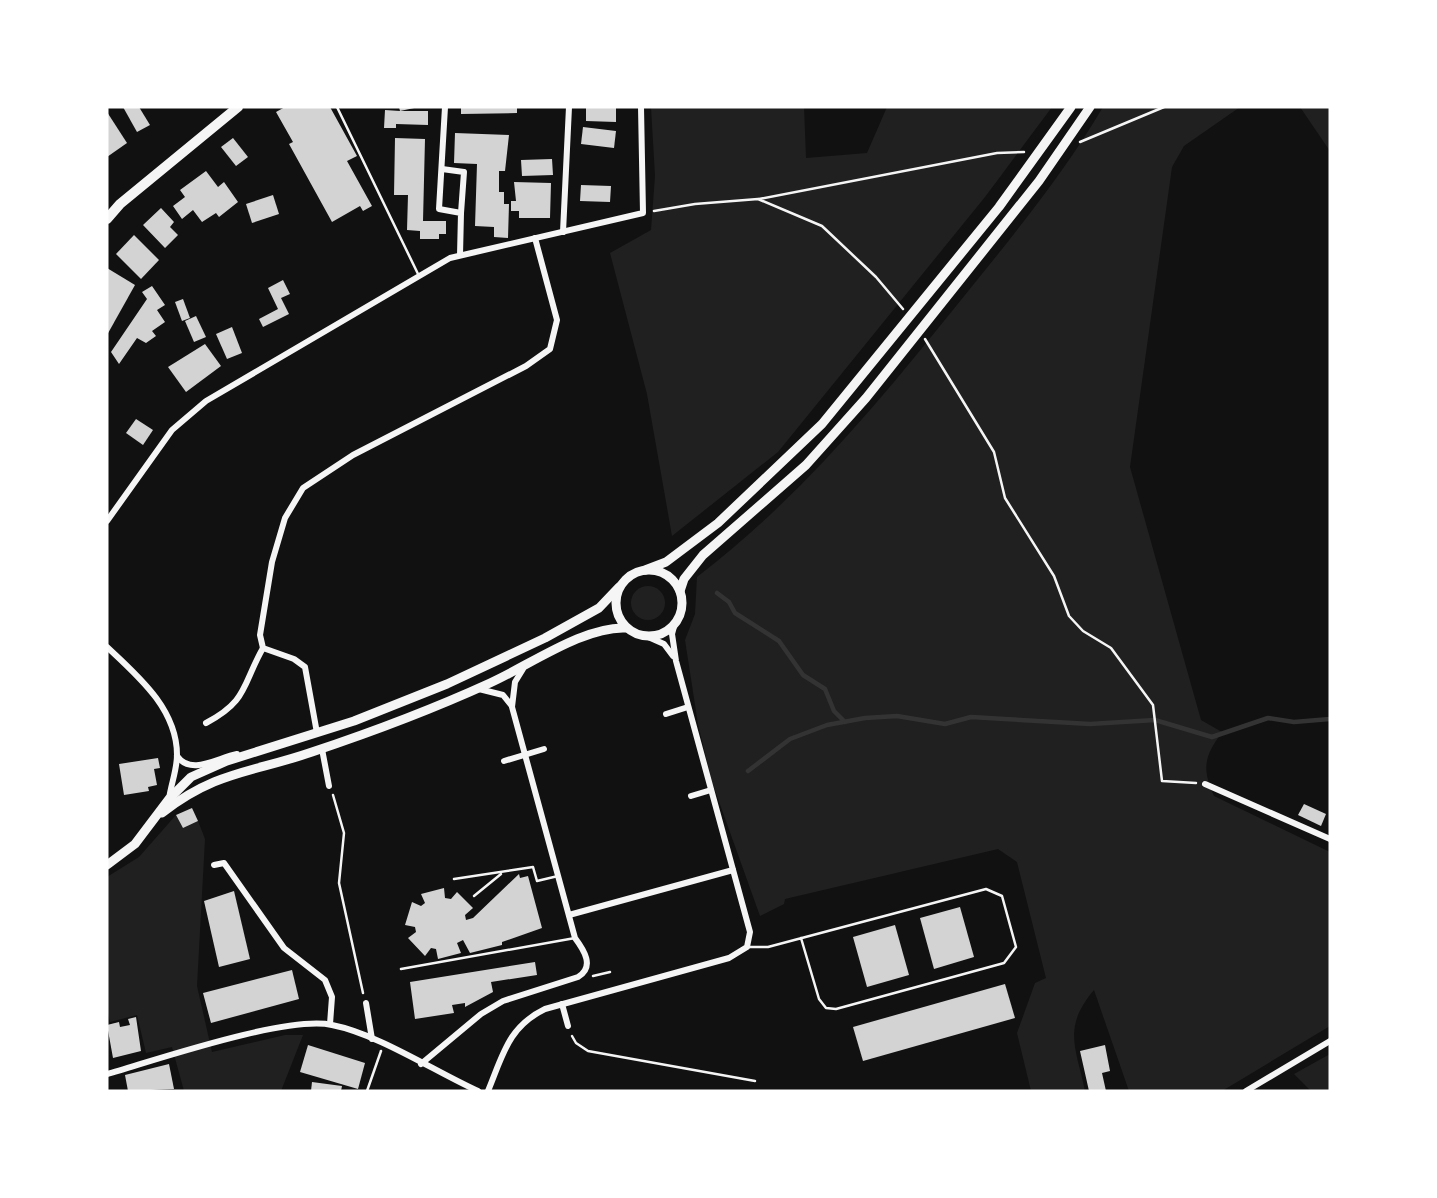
<svg xmlns="http://www.w3.org/2000/svg" width="1437" height="1198" viewBox="0 0 1437 1198" font-family="'Varela Round',sans-serif">
	<style>
		.green { fill: #202020 }
		.lines { fill: none; stroke-linecap: round; stroke-linejoin: round }
		.stream { stroke: #333; stroke-width: 4.5 }
		.building { fill: #d3d3d3 }
		.path { stroke: #f5f5f5; stroke-width: 2.5 }
		.service { stroke: #f5f5f5; stroke-width: 2.5 }
		.minor { stroke: #f5f5f5; stroke-width: 6 }
		.secondary { stroke: #f5f5f5; stroke-width: 9 }
		.primary { stroke: #f5f5f5; stroke-width: 10 }
	</style>
	<rect width="100%" height="100%" fill="#111"/>
	<!-- green -->
	<g class="green">
		<path d="M651 107H804L806 158 867 153 887 107H1052L985 197 778 452 672 536 647 394 610 253 651 230 655 176Z"/>
		<path d="M1103 107H1240L1184 146 1172 167 1130 467 1201 720 1222 732C1205 756 1201 767 1214 796L1330 852V1026L1222 1091H1129L1094 990C1062 1028 1076 1047 1085 1091H1031L1017 1033 1035 983 1046 978 1017 862 998 849 785 899 784 904 760 916 712 782 698 724 685 640 695 614 697 577C801 497 879 402 961 300 1011 238 1063 175 1103 107Z"/>
		<path d="M1300 107H1330V151Z"/>
		<circle cx="648" cy="603" r="17"/>
		<path d="M176 815 183 828 198 821 205 839 197 986 212 1052 285 1035H303L281 1091H184L172 1047 146 1053 137 1015 110 1022 107 1009V877L139 857Z"/>
		<path d="M1330 1054V1091H1311L1294 1074Z"/>
	</g>
	<g class="lines">
		<!-- stream -->
		<g class="stream">
			<path d="M717 593 729 602 735 613 779 641 803 675 825 689 834 711 845 722"/>
			<path d="M748 771 790 739 827 725 865 718 897 716 945 724 971 717 1090 724 1155 720 1212 737 1268 718 1294 722 1330 719"/>
		</g>
	</g>
	<!-- building -->
	<g class="building">
		<path d="M123 107H139L150 125 137 132Z"/>
		<path d="M285 107H330L357 156 347 161 372 206 363 211 360 206 332 222 289 144 293 142 276 112Z"/>
		<path d="M399 107H419L400 111H428V125L396 124V128H384L385 110 400 111Z"/>
		<path d="M461 107H517V113L461 114Z"/>
		<path d="M586 107H616V122L586 121Z"/>
		<path d="M107 112 127 143 107 157Z"/>
		<path d="M583 127 616 131 614 148 581 144Z"/>
		<path d="M455 133 509 135 505 171H499V192H504V204H509L508 238 494 237V227L475 226 477 164 454 163Z"/>
		<path d="M233 138 248 157 236 166 221 147Z"/>
		<path d="M395 138 425 139 423 221H446V234H439V239H420V231L407 230 408 195H394Z"/>
		<path d="M552 159 553 175 522 176 521 160Z"/>
		<path d="M206 171 218 187 224 182 238 202 219 217 216 213 202 222 193 210 182 219 173 206 185 197 180 190Z"/>
		<path d="M514 182 551 183 550 218H519V211H511V201H516Z"/>
		<path d="M581 185 611 186 610 202 580 201Z"/>
		<path d="M273 195 279 214 252 223 246 204Z"/>
		<path d="M161 208 174 222 170 227 178 235 165 248 143 225Z"/>
		<path d="M134 235 159 260 141 279 116 254Z"/>
		<path d="M107 268 135 285 107 335Z"/>
		<path d="M283 280 290 294 281 298 289 314 263 327 259 319 278 309 268 288Z"/>
		<path d="M152 286 165 305 157 310 165 322 152 331 156 336 146 343 137 338 119 364 111 352 147 299 142 292Z"/>
		<path d="M183 299 190 318 182 321 175 302Z"/>
		<path d="M196 316 206 337 194 342 185 321Z"/>
		<path d="M232 327 242 353 227 359 216 334Z"/>
		<path d="M205 344 221 366 186 392 168 367Z"/>
		<path d="M136 419 153 430 143 445 126 433Z"/>
		<path d="M158 758 160 768 154 769 157 785 148 787 149 791 124 795 119 764Z"/>
		<path d="M1304 804 1326 814 1321 826 1298 815Z"/>
		<path d="M192 808 198 821 183 828 176 815Z"/>
		<path d="M519 874 520 878 528 876 542 928 502 942V945L470 953 463 940 457 943 461 953 438 959 436 949 431 948 425 956 408 938 416 932 415 927 405 925 412 902 421 906 425 903 421 894 444 888 445 898 451 899 457 892 473 908 465 915 466 920 473 918Z"/>
		<path d="M234 891 250 959 219 967 204 901Z"/>
		<path d="M960 907 974 957 934 969 920 918Z"/>
		<path d="M895 925 909 975 867 987 853 937Z"/>
		<path d="M535 962 537 975 491 982 493 992 465 1007V1003L452 1005 454 1013 415 1019 410 982Z"/>
		<path d="M292 970 299 999 211 1023 203 993Z"/>
		<path d="M1005 984 1015 1018 863 1061 853 1027Z"/>
		<path d="M136 1017 141 1051 113 1058 107 1025 119 1022 120 1027 130 1025 128 1019Z"/>
		<path d="M308 1045 365 1063 358 1089 300 1072Z"/>
		<path d="M1105 1045 1110 1071 1102 1073 1106 1091H1089L1080 1051Z"/>
		<path d="M169 1064 174 1089 128 1091 125 1075Z"/>
		<path d="M312 1082 342 1086 341 1091H311Z"/>
	</g>
	<g class="lines">
		<!-- path -->
		<g class="path">
			<path d="M1080 142 1164 107"/>
			<path d="M759 199 997 153 1024 152"/>
			<path d="M654 211 695 204 758 199 822 226 876 277 903 309"/>
			<path d="M925 339 994 452 1005 498 1054 576 1069 616 1083 631 1111 648 1153 705 1162 781 1196 783"/>
			<path d="M333 795 344 833 339 883 363 993"/>
			<path d="M593 976 610 972"/>
			<path d="M572 1036 576 1043 588 1051 755 1081"/>
			<path d="M367 1091 381 1051"/>
		</g>
		<!-- service -->
		<g class="service">
			<path d="M337 107 419 276"/>
			<path d="M454 879 533 867 537 881 558 876"/>
			<path d="M474 896 501 874"/>
			<path d="M749 947H768L986 889 1002 896 1016 947 1004 963 836 1009 826 1008 819 999 801 938"/>
			<path d="M401 969 575 938"/>
		</g>
		<!-- minor -->
		<g class="minor">
			<path d="M445 107 439 209 461 213 460 255"/>
			<path d="M442 169 464 172 461 213"/>
			<path d="M563 232 569 107"/>
			<path d="M107 521 172 430 206 401 450 258 643 213 641 107"/>
			<path d="M646 636 664 644 673 656"/>
			<path d="M107 647C138 676 177 709 177 755 177 770 171 784 169 799"/>
			<path d="M479 689 503 695 511 705"/>
			<path d="M666 714 688 707"/>
			<path d="M206 723C248 701 242 685 263 648"/>
			<path d="M317 733 305 667 294 659 263 648 260 635 272 562 285 518 303 488 353 455 526 366 550 349 557 320 535 238"/>
			<path d="M322 749 329 786"/>
			<path d="M177 756C191 776 217 758 237 754"/>
			<path d="M504 761 544 749"/>
			<path d="M1205 784 1330 839"/>
			<path d="M691 796 711 790"/>
			<path d="M214 865 224 863 284 948 325 980 332 997 330 1024"/>
			<path d="M569 915 733 870"/>
			<path d="M366 1003 372 1039"/>
			<path d="M562 1004 568 1026"/>
			<path d="M421 1064 481 1014 503 1001 578 977C595 967 584 950 575 938L512 707 515 682 523 669"/>
			<path d="M107 1074C156 1060 287 1015 332 1025 378 1034 434 1071 478 1091"/>
			<path d="M488 1091C503 1055 508 1027 545 1009L729 958 747 947 750 932 676 661 672 634 675 623"/>
			<path d="M1246 1091 1330 1041"/>
		</g>
		<!-- secondary -->
		<g class="secondary">
			<path d="M645 570 666 562 718 523 822 424 999 207 1071 107"/>
			<circle cx="649" cy="603" r="33"/>
			<path d="M680 591 684 579 703 555 806 465 866 398 1039 181 1090 107"/>
			<path d="M162 813C216 771 251 773 312 752 372 732 433 709 490 683 530 665 584 626 626 628"/>
			<path d="M107 865 135 844 169 799 191 777 227 761 354 721 447 684 545 638 599 608 619 587"/>
		</g>
		<!-- primary -->
		<path class="primary" d="M107 219 120 204 238 107"/>
	</g>
	<!-- border -->
	<rect width="1437" height="1198" fill="none" stroke="#ffffff" stroke-width="217"/>
</svg>
